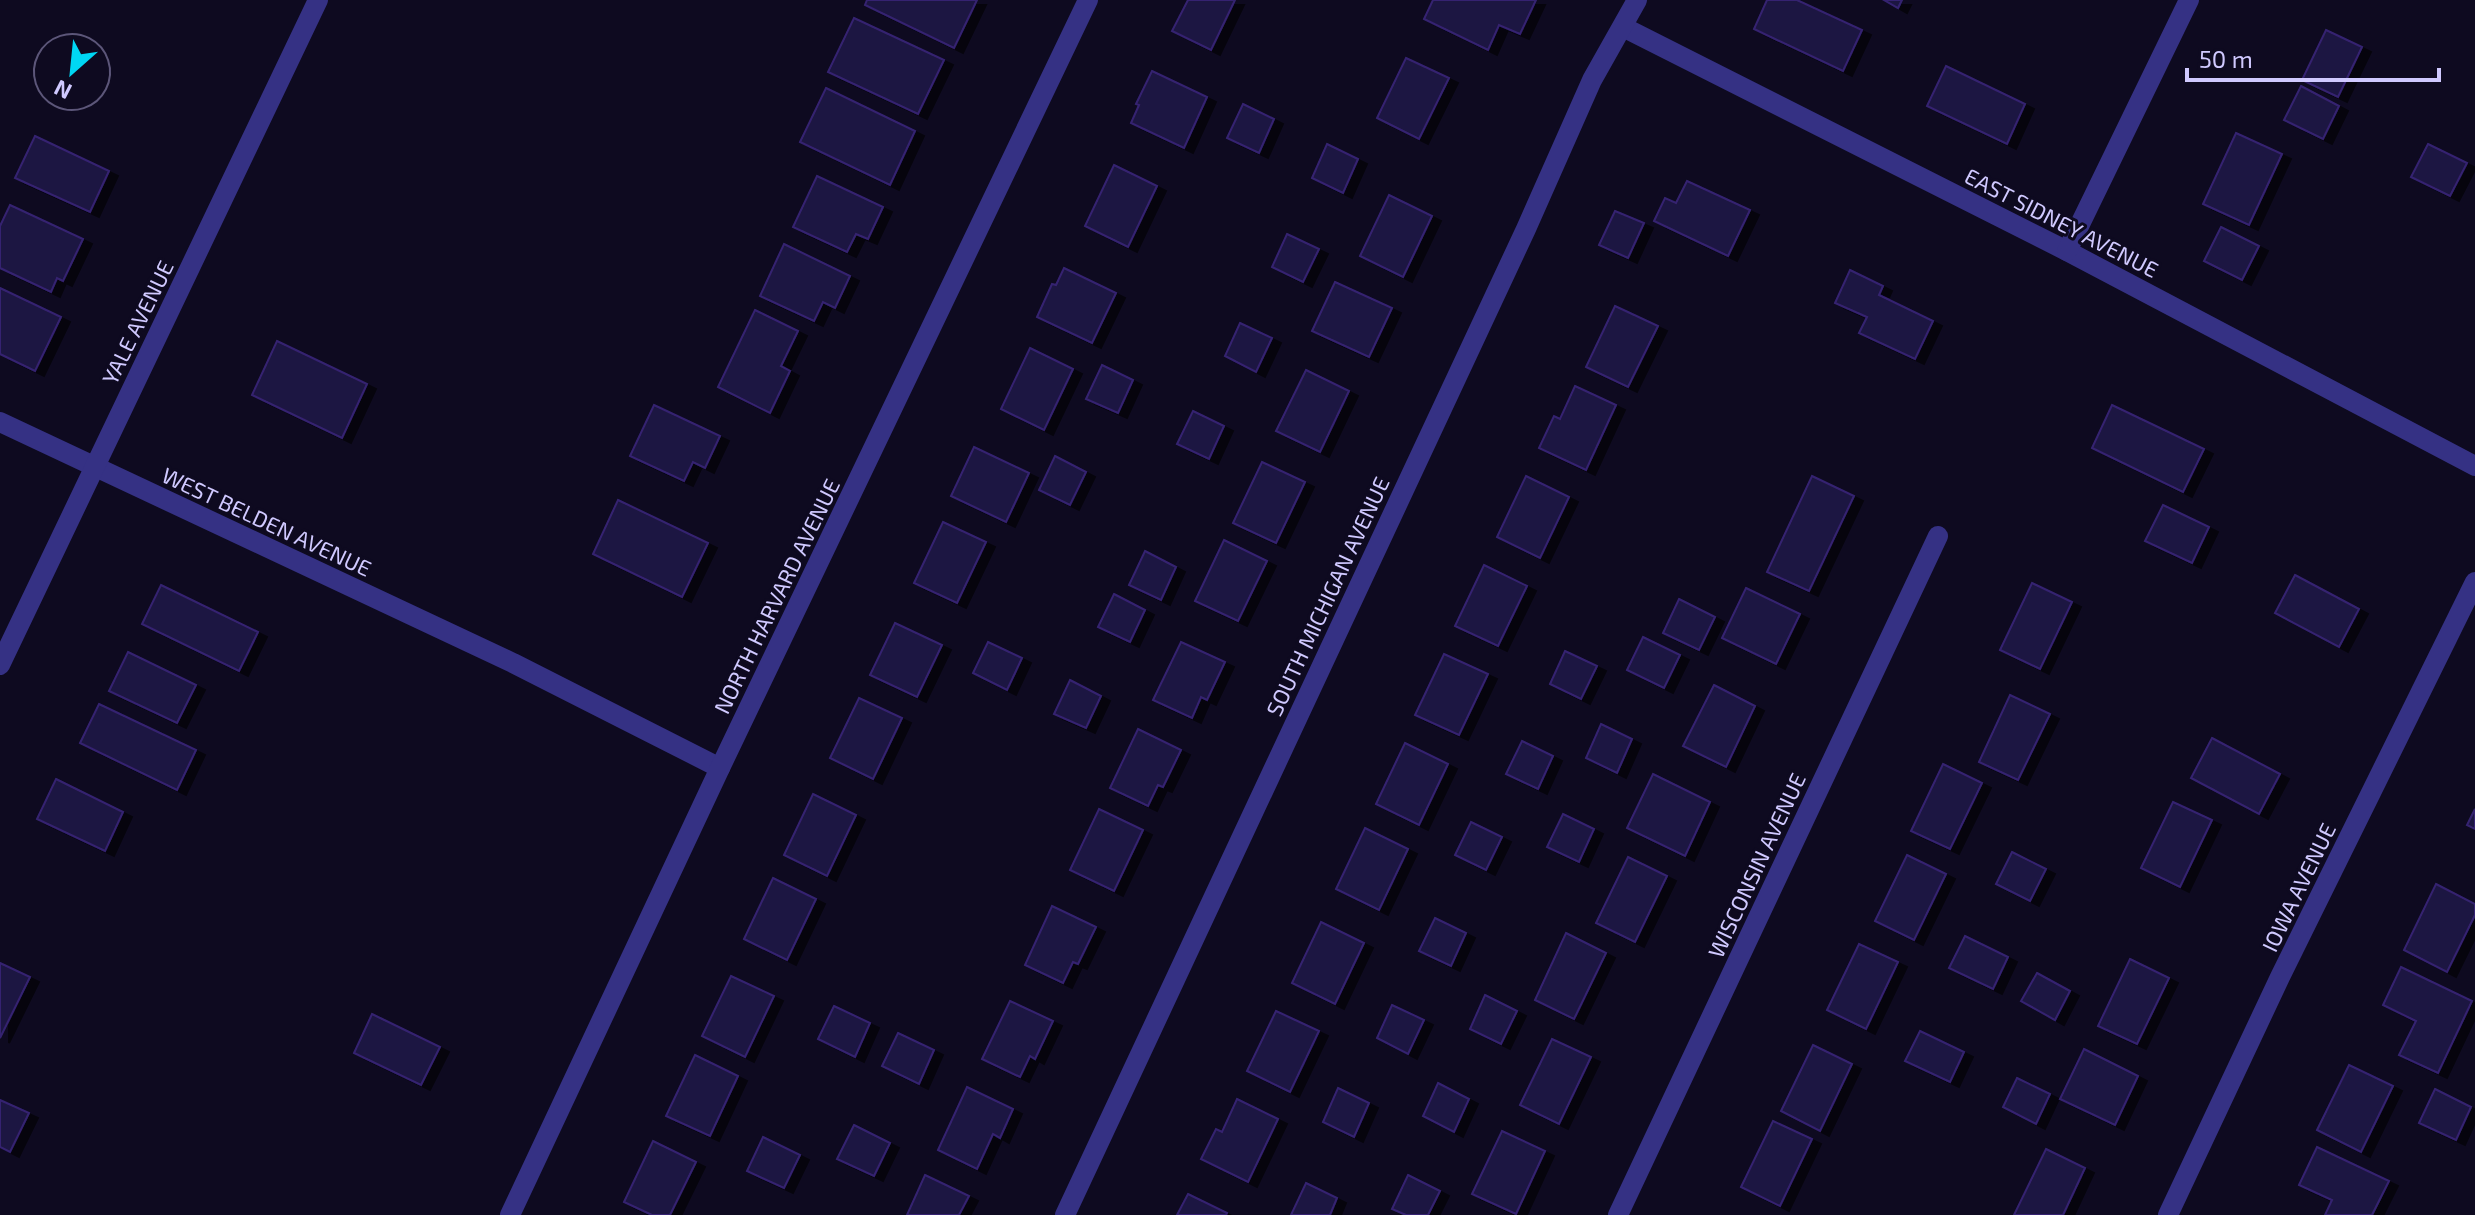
<svg xmlns="http://www.w3.org/2000/svg" width="2475" height="1215" viewBox="0 0 2475 1215" font-family="'Exo 2',sans-serif">
	<style>
		.building { fill: #1f1542; stroke: #352471; stroke-width: 2; filter: url(#shadow) }
		.lines { fill: none; stroke-linecap: round; stroke-linejoin: round }
		.minor { stroke: #353184; stroke-width: 20 }
		.labels { text-anchor: middle; dominant-baseline: central; stroke-width: 6; stroke-linejoin: round; paint-order: stroke }
		.street-label { font-size: 22px; fill: #d0c9ff; stroke: #0e0a20 }
	</style>
	<defs>
		<filter id="shadow"><feDropShadow dx="9" dy="5" stdDeviation="0" flood-color="#0009"/></filter>
	</defs>
	<rect width="100%" height="100%" fill="#0e0a20"/>
	<!-- building -->
	<g class="building">
		<path d="M867 0H977L954 48 865 5Z"/>
		<path d="M1188 0H1235L1211 50 1172 31Z"/>
		<path d="M1433 0H1536L1520 34 1499 25 1488 50 1424 19Z"/>
		<path d="M1767 0H1797L1862 30 1843 71 1754 29Z"/>
		<path d="M1884 0H1902L1898 8Z"/>
		<path d="M854 18 944 60 918 114 828 72Z"/>
		<path d="M2326 30 2362 47 2338 97 2302 80Z"/>
		<path d="M1406 58 1449 78 1419 139 1377 118Z"/>
		<path d="M1946 66 2025 104 2007 144 1927 106Z"/>
		<path d="M1152 71 1207 97 1184 148 1131 123 1139 105 1136 104Z"/>
		<path d="M2301 86 2339 106 2323 139 2284 120Z"/>
		<path d="M826 88 915 131 890 185 800 142Z"/>
		<path d="M1243 104 1274 119 1259 153 1227 138Z"/>
		<path d="M2236 133 2282 154 2249 225 2203 204Z"/>
		<path d="M35 136 109 171 90 212 15 178Z"/>
		<path d="M1327 144 1358 159 1343 193 1312 178Z"/>
		<path d="M2428 144 2467 163 2450 196 2411 177Z"/>
		<path d="M1114 165 1157 186 1128 247 1085 226Z"/>
		<path d="M817 176 883 207 868 239 856 234 847 252 793 227Z"/>
		<path d="M1687 181 1750 210 1728 256 1654 221 1665 198 1676 203Z"/>
		<path d="M1389 195 1432 216 1403 277 1360 256Z"/>
		<path d="M10 205 83 239 63 281 57 278 51 292 0 268V226Z"/>
		<path d="M1615 211 1644 223 1628 258 1599 245Z"/>
		<path d="M2221 227 2259 246 2242 280 2204 261Z"/>
		<path d="M1287 234 1319 249 1303 282 1272 267Z"/>
		<path d="M784 244 850 276 835 308 823 302 814 321 760 296Z"/>
		<path d="M1064 268 1116 293 1092 343 1037 317 1052 284 1056 285Z"/>
		<path d="M1850 270 1883 286 1879 295 1933 321 1915 359 1859 333 1867 317 1835 303Z"/>
		<path d="M1335 282 1392 308 1369 357 1312 331Z"/>
		<path d="M0 288 61 317 35 371 0 354Z"/>
		<path d="M1615 306 1658 326 1628 387 1586 367Z"/>
		<path d="M755 310 798 331 781 366 790 371 770 413 718 387Z"/>
		<path d="M1240 323 1272 338 1256 372 1225 356Z"/>
		<path d="M277 341 367 384 342 438 252 395Z"/>
		<path d="M1030 348 1073 369 1044 430 1001 409Z"/>
		<path d="M1102 365 1133 380 1118 413 1086 399Z"/>
		<path d="M1306 370 1349 391 1320 452 1276 431Z"/>
		<path d="M1575 386 1616 405 1586 470 1539 448 1554 416 1560 419Z"/>
		<path d="M654 405 720 436 705 468 693 462 684 481 630 456Z"/>
		<path d="M2112 405 2204 449 2183 492 2092 448Z"/>
		<path d="M1193 411 1224 426 1209 459 1177 444Z"/>
		<path d="M974 447 1029 473 1006 522 951 496Z"/>
		<path d="M1055 456 1086 472 1070 505 1039 490Z"/>
		<path d="M1262 462 1305 482 1276 543 1233 523Z"/>
		<path d="M1526 476 1569 497 1540 558 1497 537Z"/>
		<path d="M1812 476 1854 496 1809 591 1767 572Z"/>
		<path d="M618 500 708 543 682 597 593 554Z"/>
		<path d="M2163 505 2209 527 2192 563 2145 541Z"/>
		<path d="M943 522 986 542 957 603 914 583Z"/>
		<path d="M1224 540 1267 561 1238 621 1195 601Z"/>
		<path d="M1145 551 1176 567 1161 600 1129 585Z"/>
		<path d="M1484 565 1527 586 1498 646 1455 626Z"/>
		<path d="M2295 575 2359 609 2339 647 2275 613Z"/>
		<path d="M2032 583 2072 602 2040 669 2000 650Z"/>
		<path d="M161 585 258 632 239 671 142 624Z"/>
		<path d="M1746 588 1800 614 1776 664 1722 638Z"/>
		<path d="M1114 594 1145 610 1130 642 1098 627Z"/>
		<path d="M1679 599 1715 617 1699 650 1663 633Z"/>
		<path d="M895 623 942 645 917 697 870 675Z"/>
		<path d="M1643 637 1680 655 1664 688 1627 670Z"/>
		<path d="M988 642 1022 658 1007 690 973 673Z"/>
		<path d="M1181 642 1225 662 1207 700 1201 697 1192 718 1153 700Z"/>
		<path d="M1565 651 1597 666 1581 699 1550 684Z"/>
		<path d="M128 652 196 685 177 723 109 691Z"/>
		<path d="M1444 654 1488 674 1459 735 1415 715Z"/>
		<path d="M1070 680 1101 696 1086 728 1054 714Z"/>
		<path d="M1714 685 1755 706 1726 767 1683 746Z"/>
		<path d="M2010 695 2050 714 2018 780 1979 762Z"/>
		<path d="M859 698 902 718 873 779 830 758Z"/>
		<path d="M99 704 196 750 177 790 80 743Z"/>
		<path d="M1601 724 1632 739 1617 773 1586 758Z"/>
		<path d="M1138 729 1181 750 1163 787 1158 785 1148 806 1110 788Z"/>
		<path d="M2212 738 2280 774 2259 814 2191 778Z"/>
		<path d="M1522 741 1553 756 1538 789 1506 774Z"/>
		<path d="M1405 743 1448 764 1419 825 1376 804Z"/>
		<path d="M1943 764 1982 783 1950 849 1911 831Z"/>
		<path d="M1653 774 1710 802 1685 856 1627 828Z"/>
		<path d="M56 779 123 812 105 851 37 819Z"/>
		<path d="M813 794 856 815 827 876 784 855Z"/>
		<path d="M2173 802 2212 820 2180 887 2141 868Z"/>
		<path d="M1099 809 1143 830 1114 891 1070 870Z"/>
		<path d="M2475 809V829L2467 825Z"/>
		<path d="M1563 814 1594 829 1579 862 1547 847Z"/>
		<path d="M1471 822 1502 837 1486 870 1455 855Z"/>
		<path d="M1365 828 1408 849 1379 910 1336 889Z"/>
		<path d="M2012 852 2046 869 2030 901 1996 884Z"/>
		<path d="M1907 855 1946 874 1914 940 1875 921Z"/>
		<path d="M1628 857 1667 876 1635 942 1596 923Z"/>
		<path d="M773 878 816 899 787 960 744 939Z"/>
		<path d="M2436 884 2475 904V915L2447 972 2404 950Z"/>
		<path d="M1052 906 1096 927 1078 964 1073 962 1063 983 1025 965Z"/>
		<path d="M1435 918 1466 933 1451 966 1419 951Z"/>
		<path d="M1321 922 1364 943 1335 1004 1292 983Z"/>
		<path d="M1566 933 1606 953 1574 1019 1535 1000Z"/>
		<path d="M1965 936 2008 957 1993 989 1949 968Z"/>
		<path d="M1859 944 1898 962 1866 1029 1827 1010Z"/>
		<path d="M2130 959 2169 978 2137 1044 2098 1026Z"/>
		<path d="M0 963 30 977 0 1038Z"/>
		<path d="M2401 967 2472 1001 2438 1073 2399 1055 2416 1021 2383 1005Z"/>
		<path d="M2037 973 2070 991 2055 1020 2021 1001Z"/>
		<path d="M731 976 774 996 745 1057 702 1036Z"/>
		<path d="M1485 995 1517 1011 1501 1044 1470 1029Z"/>
		<path d="M1010 1001 1053 1021 1035 1059 1030 1056 1020 1077 982 1059Z"/>
		<path d="M1392 1005 1424 1020 1408 1054 1377 1038Z"/>
		<path d="M834 1006 870 1023 855 1057 818 1039Z"/>
		<path d="M1276 1011 1319 1031 1290 1092 1247 1071Z"/>
		<path d="M372 1014 440 1047 421 1085 354 1053Z"/>
		<path d="M1920 1031 1964 1052 1950 1082 1905 1061Z"/>
		<path d="M898 1033 934 1050 919 1084 882 1066Z"/>
		<path d="M1552 1039 1591 1057 1559 1124 1520 1105Z"/>
		<path d="M1813 1045 1852 1064 1820 1131 1781 1111Z"/>
		<path d="M2084 1049 2138 1076 2115 1125 2060 1099Z"/>
		<path d="M695 1055 738 1076 710 1136 666 1116Z"/>
		<path d="M2349 1065 2393 1086 2361 1152 2317 1130Z"/>
		<path d="M2017 1078 2050 1094 2036 1124 2003 1107Z"/>
		<path d="M1438 1083 1469 1099 1454 1132 1423 1116Z"/>
		<path d="M967 1087 1013 1109 1000 1138 993 1134 977 1169 938 1150Z"/>
		<path d="M1338 1088 1369 1103 1354 1137 1323 1122Z"/>
		<path d="M2435 1089 2471 1107 2456 1140 2419 1123Z"/>
		<path d="M1237 1099 1278 1119 1248 1182 1201 1159 1216 1129 1222 1132Z"/>
		<path d="M0 1100 29 1113 10 1152 0 1147Z"/>
		<path d="M1773 1121 1812 1139 1780 1206 1741 1187Z"/>
		<path d="M854 1125 890 1143 874 1176 837 1159Z"/>
		<path d="M1502 1131 1545 1151 1516 1214 1472 1194Z"/>
		<path d="M763 1137 800 1155 784 1188 747 1171Z"/>
		<path d="M653 1141 696 1162 670 1215H652L624 1202Z"/>
		<path d="M2317 1147 2389 1181 2372 1215H2325L2332 1200 2299 1185Z"/>
		<path d="M2046 1149 2085 1168 2063 1215H2014Z"/>
		<path d="M925 1175 969 1196 959 1215H907Z"/>
		<path d="M1408 1175 1440 1191 1428 1215H1406L1392 1209Z"/>
		<path d="M1306 1183 1337 1198 1330 1215H1291Z"/>
		<path d="M1188 1194 1227 1213 1226 1215H1177Z"/>
	</g>
	<g class="lines">
		<!-- minor -->
		<g class="minor">
			<path d="M1623 27 2067 251 2475 466"/>
			<path d="M2067 251 2189 0"/>
			<path d="M0 422 513 663 720 768"/>
			<path d="M0 665 318 0"/>
			<path d="M510 1215 720 768 1088 0"/>
			<path d="M1065 1215 1526 229 1592 80 1637 0"/>
			<path d="M1618 1215 1938 536"/>
			<path d="M2168 1215 2280 977 2475 582"/>
		</g>
	</g>
	<g class="labels">
		<!-- street labels -->
		<g class="street-label">
			<text transform="translate(2062 222) rotate(27)">EAST SIDNEY AVENUE</text>
			<text transform="translate(137 322) rotate(-64)">YALE AVENUE</text>
			<text transform="translate(267 521) rotate(25)">WEST BELDEN AVENUE</text>
			<text transform="translate(776 596) rotate(-64)">NORTH HARVARD AVENUE</text>
			<text transform="translate(1327 596) rotate(-65)">SOUTH MICHIGAN AVENUE</text>
			<text transform="translate(1756 865) rotate(-65)">WISCONSIN AVENUE</text>
			<text transform="translate(2298 887) rotate(-64)">IOWA AVENUE</text>
		</g>
	</g>
	<!-- north arrow -->
	<g transform="translate(72 72) rotate(207)"><circle r="38" fill="#0e0a20" stroke="#5c5679" stroke-width="2"/>
	<path d="M0-6L14 30L0 20L-14 30Z" fill="#00d7f4"/>
	<text y="-12" font-size="22" font-weight="bold" text-anchor="middle" fill="#d0c9ff">N</text>
	</g>
	<!-- scale -->
	<path d="M2187 68v12h252v-12" fill="none" stroke="#d0c9ff" stroke-width="4"/>
	<text x="2199" y="68" font-size="24" fill="#d0c9ff" stroke="#0e0a20" stroke-width="6" paint-order="stroke">50 m</text>
</svg>
